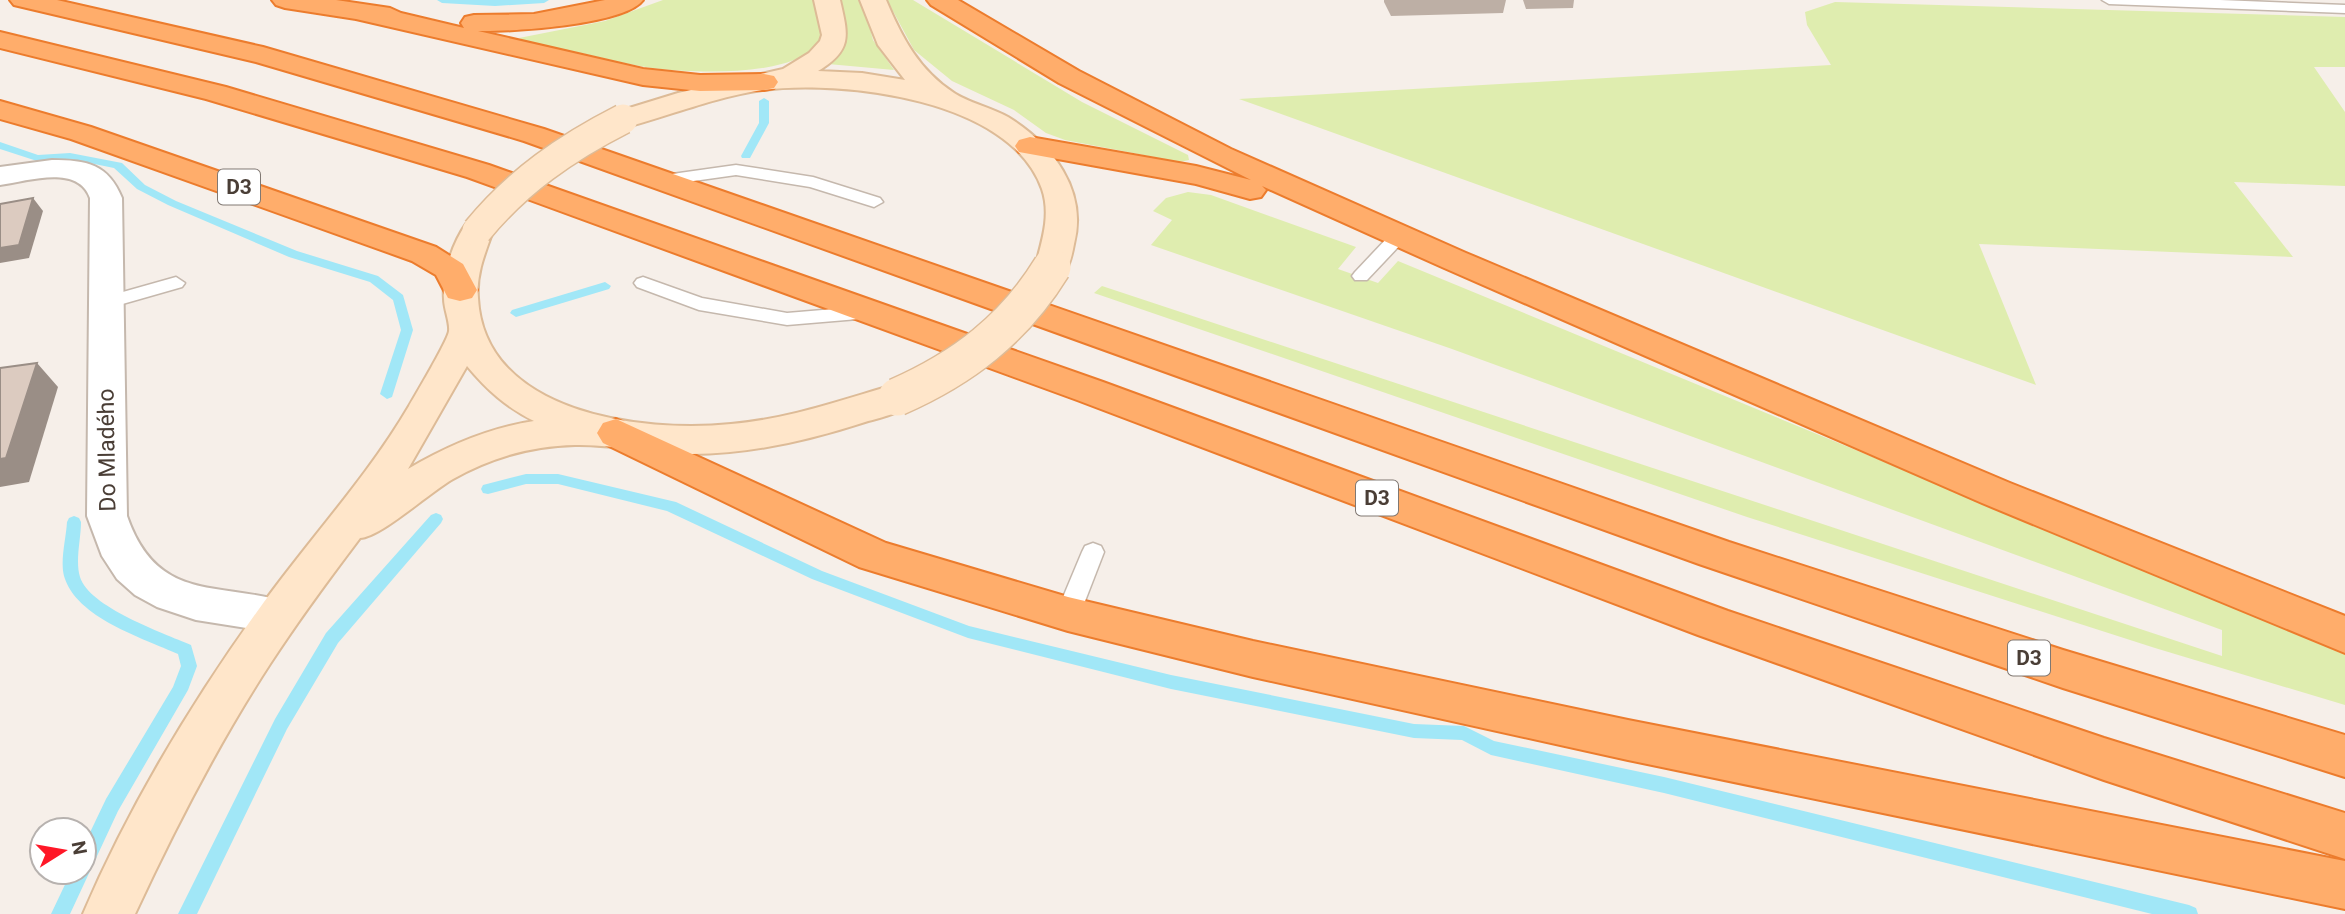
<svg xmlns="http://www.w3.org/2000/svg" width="2345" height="914" viewBox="0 0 2345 914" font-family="Roboto,sans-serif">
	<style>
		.green { fill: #dfedaf }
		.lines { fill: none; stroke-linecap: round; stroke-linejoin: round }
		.stream { fill: #a1e7f7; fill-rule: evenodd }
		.service-casing { stroke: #c5b8ad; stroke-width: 3 }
		.minor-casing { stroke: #c5b8ad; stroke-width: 4 }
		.secondary-casing { stroke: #ddbb97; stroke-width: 4 }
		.motorway-casing { stroke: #ec7c2d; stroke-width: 4 }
		.service { fill: #fff; fill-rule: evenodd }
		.minor { fill: #fff; fill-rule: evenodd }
		.secondary { fill: #ffe6ca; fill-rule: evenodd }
		.motorway { fill: #ffad6b; fill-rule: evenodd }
		.secondary-bridge-far1-casing { stroke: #ddbb97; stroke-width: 32; stroke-linecap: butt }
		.secondary-bridge-casing { stroke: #ddbb97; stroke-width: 40; stroke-linecap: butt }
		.secondary-bridge-far1 { stroke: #ffe6ca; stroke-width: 29 }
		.secondary-bridge { stroke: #ffe6ca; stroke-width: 37 }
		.wall { fill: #bdafa5 }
		.shaded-wall { fill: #9a8e86 }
		.building { fill: #dccbc0; stroke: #9a8e86; stroke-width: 2 }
		.labels { text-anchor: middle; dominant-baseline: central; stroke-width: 5; stroke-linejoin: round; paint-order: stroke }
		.shield { fill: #fff; stroke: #807872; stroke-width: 2 }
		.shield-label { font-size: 21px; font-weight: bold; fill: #4a3e36 }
		.street-label { font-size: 23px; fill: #4a3e36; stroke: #fff }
	</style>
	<rect width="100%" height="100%" fill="#f6efe9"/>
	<!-- green -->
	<g class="green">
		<path d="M663 0H815C819 11 826 26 822 36 807 78 697 73 661 69 633 66 604 58 576 52 558 48 536 46 519 38L605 21Z"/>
		<path d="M838 0H859L865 9 873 40 894 70 828 64C851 41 847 29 838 0Z"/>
		<path d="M887 0H913L1082 102 1188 155 1189 160 1180 162 1065 140 1046 133 1014 110 952 81 914 50Z"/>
		<path d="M1835 2 2345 17V67H2314L2345 112V186L2234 182 2293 257 1979 244 2036 385 1239 99 1831 65 1807 25 1805 12Z"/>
		<path d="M1188 192 1211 195 1356 247 1338 269 1378 283 1398 261 2345 652V705L2155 648 1747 517 1094 293 1102 286 2222 656V630L1452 349 1151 245 1172 220 1153 211 1166 198Z"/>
	</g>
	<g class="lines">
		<!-- stream -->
		<g class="stream">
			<path d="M437 0H549L544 3 495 6 442 3Z"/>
			<path d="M764 98 769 101V123L750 158H742L741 156 759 123V101Z"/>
			<path d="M0 142 38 155 70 153 122 163 145 185 176 201 297 251 378 276 403 295 413 330 392 397 387 399 380 394 401 330 393 300 370 282 289 257 168 205 137 189 114 168 70 159 37 161 0 149Z"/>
			<path d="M605 282 611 286 609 289 516 317 510 313 512 310Z"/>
			<path d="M526 474H558L676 502 822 571 969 626 1171 675 1414 724 1464 726 1494 741 1664 777 2189 905 2196 908 2198 914H2152L1664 793 1491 755 1462 740 1414 738 1171 689 968 638 812 579 667 511 558 484H526L488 494 483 493 481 489 483 485Z"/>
			<path d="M436 513 441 515 443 519 441 523 338 643 287 729 197 914H178L275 719 326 633 431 515Z"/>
			<path d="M74 516 79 518 81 522C81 539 75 561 80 577 89 607 163 633 191 645L197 666 188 690 118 811 70 914H51L71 872H84V845L106 799 173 687 181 666 178 654C143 638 76 618 64 576 60 560 66 539 67 522L69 518Z"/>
		</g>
		<defs>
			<g id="service">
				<path d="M2102 0H2220L2345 5V13L2109 4Z"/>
				<path d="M736 165 813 177 880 198 883 202 874 207 810 187 736 175 665 185 657 180 665 175Z"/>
				<path d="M1395 235 1401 236 1404 240 1401 244 1367 280H1355L1352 276 1355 272 1389 236Z"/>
				<path d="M176 277 185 283 182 287 105 309 98 307 96 303 98 299Z"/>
				<path d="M643 277 702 298 787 313 870 306 877 308 879 312 877 316 870 318 787 325 699 310 637 287 634 283 637 279Z"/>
				<path d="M1093 543 1101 546 1104 552 1080 614 1076 621 1068 624 1060 621 1056 614 1082 552 1085 546Z"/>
			</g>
			<path id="minor" d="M52 160C87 160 108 164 122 198L127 516C158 606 222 580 293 604L299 616 293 628 278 633 196 620 157 607 135 595 117 579 102 556 87 516 90 198C78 164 28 181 0 185V167Z"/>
			<g id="secondary">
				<path d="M814 0H840C848 35 853 50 818 71L862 73 905 80 878 45 860 0H886C902 38 919 70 954 93 967 102 992 108 1008 117 1052 144 1088 190 1074 244 1072 255 1070 265 1064 274L1052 277 1040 274 1035 267C1042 241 1051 215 1042 189 1010 98 842 80 762 90 714 97 669 116 623 128L613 125 608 119 613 113 678 93 783 69 809 53 820 41 822 35Z"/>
				<path d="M477 221 488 224 493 231C485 253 476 274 478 298 484 414 643 433 731 424 789 419 841 400 897 384L910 388 915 397C906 413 882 417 865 422 810 440 750 454 692 454 653 454 615 444 575 445 531 446 492 457 453 479 430 492 381 537 360 538 329 579 298 621 270 664 218 744 175 828 135 914H83C129 806 195 697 264 602 312 536 368 476 409 406 416 394 448 340 449 331 450 322 444 309 444 299 442 275 452 244 466 224ZM467 366C487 390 506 407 534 421 489 428 447 446 408 469Z"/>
			</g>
			<g id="motorway">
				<path d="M10 0H57L263 47 544 129 1729 542 2063 650 2345 735V777L2063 688 1699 564 524 141 256 62 14 5Z"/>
				<path d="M272 0H336L390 8 401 13 464 28 461 23 465 17 474 15 534 14 605 0H643C625 25 509 32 478 31L643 69 700 75 764 74 774 76 778 82 774 88 764 90 700 91 643 85 356 19 285 8 276 5Z"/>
				<path d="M927 0H958L1079 71 1231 149 1466 253 2010 483 2345 616V653L1982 503 1442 267 1262 186 1266 190 1261 197 1250 199 1196 184 1019 152 1015 146 1019 140 1030 137 1196 166 1251 180 1059 83 931 5Z"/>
				<path d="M0 32 226 87 489 165 1103 382 1728 611 2104 738 2345 813V859L2104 780 1698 635 1077 400 467 177 206 99 0 48Z"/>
				<path d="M0 101 91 127 436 247 463 264 477 290 472 298 460 301 448 298 436 275 412 261 71 139 0 119Z"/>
				<path d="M616 419 886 543 1068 597 1253 641 1628 720 2345 861V909L1628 760 1253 677 1068 631 859 567 603 443 597 433 603 423Z"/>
			</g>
		</defs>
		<!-- service casing -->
		<use href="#service" class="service-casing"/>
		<!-- minor casing -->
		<use href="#minor" class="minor-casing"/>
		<!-- secondary casing -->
		<use href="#secondary" class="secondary-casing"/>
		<!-- motorway casing -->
		<use href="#motorway" class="motorway-casing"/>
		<!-- service -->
		<use href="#service" class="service"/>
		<!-- minor -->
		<use href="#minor" class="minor"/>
		<!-- secondary -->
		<use href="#secondary" class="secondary"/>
		<!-- motorway -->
		<use href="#motorway" class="motorway"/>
		<defs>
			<path id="secondary-bridge-far1" d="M477 231C518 181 566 148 623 119"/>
			<path id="secondary-bridge" d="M897 397C963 368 1014 329 1052 267"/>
		</defs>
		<!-- secondary-bridge-far1 casing -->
		<use href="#secondary-bridge-far1" class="secondary-bridge-far1-casing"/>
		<!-- secondary-bridge casing -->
		<use href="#secondary-bridge" class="secondary-bridge-casing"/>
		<!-- secondary-bridge-far1 -->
		<use href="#secondary-bridge-far1" class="secondary-bridge-far1"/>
		<!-- secondary-bridge -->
		<use href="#secondary-bridge" class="secondary-bridge"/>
	</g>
	<!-- wall -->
	<g class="wall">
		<path d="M1384 0H1506L1503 13 1391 16 1384 2Z"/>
		<path d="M1523 0H1574L1573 8 1526 9Z"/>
	</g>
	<!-- shaded-wall -->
	<g class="shaded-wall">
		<path d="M33 198 43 211 29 258 0 263V248Z"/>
		<path d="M37 363 58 387 29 482 0 487V459Z"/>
	</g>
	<!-- building -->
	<g class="building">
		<path d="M33 198 19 245 0 248V204Z"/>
		<path d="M37 363 6 458 0 459V368Z"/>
	</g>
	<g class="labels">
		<!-- shield labels -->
		<g class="shield">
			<rect x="218" y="169.5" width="42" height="35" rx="5"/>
			<rect x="1356" y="480.5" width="42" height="35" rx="5"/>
			<rect x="2008" y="640.5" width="42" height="35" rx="5"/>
		</g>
		<g class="shield-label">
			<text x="239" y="187">D3</text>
			<text x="1377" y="498">D3</text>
			<text x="2029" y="658">D3</text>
		</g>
		<!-- street labels -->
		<g class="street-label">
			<text transform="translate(107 450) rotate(-91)">Do Mladého</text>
		</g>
	</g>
	<!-- north arrow -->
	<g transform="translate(63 851) rotate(79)"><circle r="33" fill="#ffffff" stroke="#b7b2af" stroke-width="2"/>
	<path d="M0-5L12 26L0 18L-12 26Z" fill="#ff1727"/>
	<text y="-10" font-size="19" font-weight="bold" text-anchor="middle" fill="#4a3e36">N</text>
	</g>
</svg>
